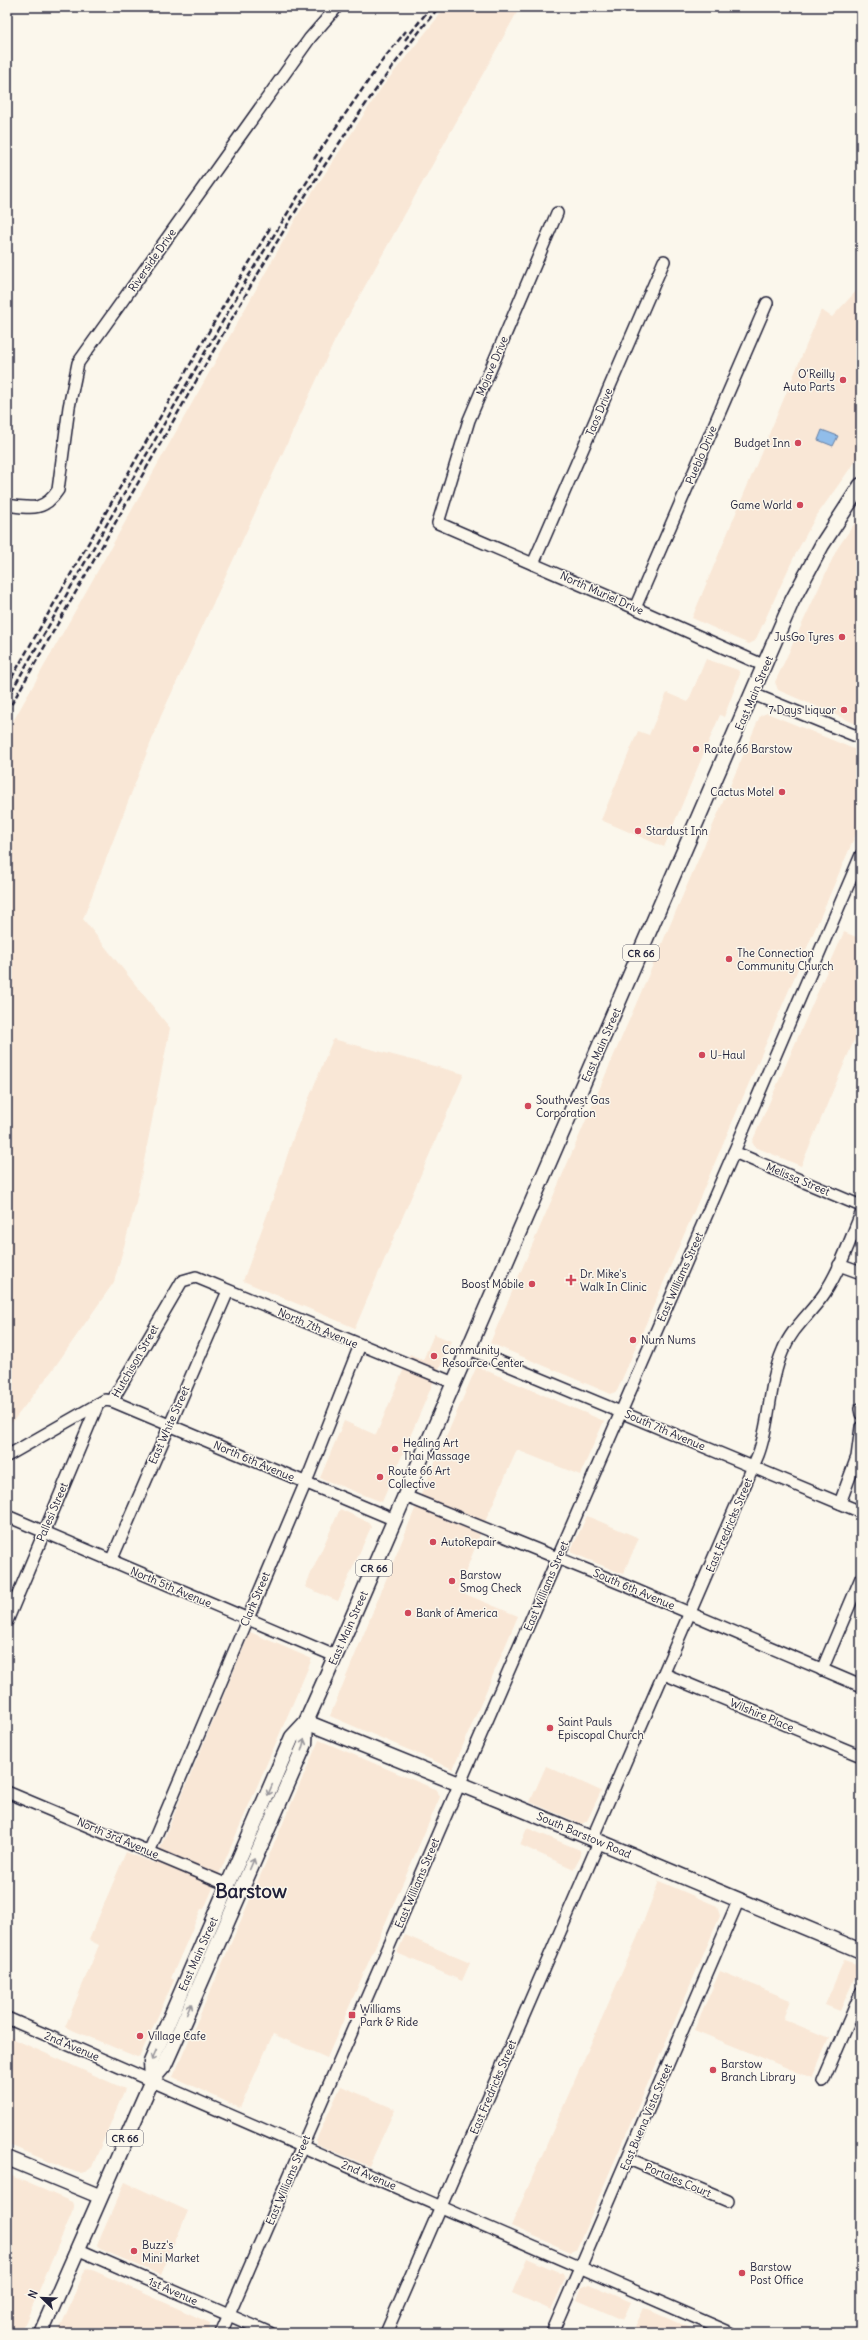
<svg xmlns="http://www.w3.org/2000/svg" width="868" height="2340" viewBox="0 0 868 2340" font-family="Delius,sans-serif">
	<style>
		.built { fill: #f9e7d6 }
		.water { fill: #91bdea; stroke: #657fa4 }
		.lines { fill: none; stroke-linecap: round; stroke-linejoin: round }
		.minor-casing { stroke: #22223b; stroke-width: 14 }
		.major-casing { stroke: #22223b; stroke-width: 17 }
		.minor { stroke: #fbf7ec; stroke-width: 11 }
		.major { stroke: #fbf7ec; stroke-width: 14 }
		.rail { stroke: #22223b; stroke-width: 2.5; stroke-dasharray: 6 3; stroke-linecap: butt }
		.oneway { stroke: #99979c }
		.poi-dot { fill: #d1495b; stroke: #fbf7ec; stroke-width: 1.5 }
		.labels { text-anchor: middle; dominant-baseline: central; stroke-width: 3; stroke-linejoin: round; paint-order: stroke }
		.shield { fill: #fbf7ec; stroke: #636270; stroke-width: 1 }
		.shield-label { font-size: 10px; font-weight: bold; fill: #22223b }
		.street-label { font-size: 11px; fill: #22223b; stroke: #fbf7ec }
		.poi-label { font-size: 11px; fill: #22223b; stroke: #fbf7ec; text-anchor: start }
		.town-label { font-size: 19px; font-weight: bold; fill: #22223b; stroke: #fbf7ec }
	</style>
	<rect width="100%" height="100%" fill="#fbf7ec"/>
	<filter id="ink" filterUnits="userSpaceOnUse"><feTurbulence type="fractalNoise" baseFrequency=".025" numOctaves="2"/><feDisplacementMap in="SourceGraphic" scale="8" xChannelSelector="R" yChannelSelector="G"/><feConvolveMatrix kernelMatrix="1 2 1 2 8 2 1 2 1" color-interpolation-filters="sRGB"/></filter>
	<g filter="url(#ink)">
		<!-- built -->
		<g class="built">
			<path d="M446 7H520L335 340 161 716 83 919 170 1028 135 1207 114 1282 54 1368 7 1429V732L299 213 382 87Z"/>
			<path d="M861 286V453L815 518 793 559 755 641 749 644 692 618 821 310 832 317Z"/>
			<path d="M861 514V726L778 690 775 682 837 549Z"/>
			<path d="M706 659 738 670 740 674 724 717 720 715 664 847 601 820 638 731 649 735 667 693 688 702Z"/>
			<path d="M767 713 861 752V822L617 1391 611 1394 490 1343 760 716Z"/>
			<path d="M844 932 861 939V1024L801 1166 755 1147 752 1142Z"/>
			<path d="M333 1039 464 1074 355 1328 243 1281 275 1193 294 1135Z"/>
			<path d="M434 1334 451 1341 382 1502 320 1478 344 1421 376 1435 410 1354 423 1360Z"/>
			<path d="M478 1367 604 1421 580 1475 517 1450 487 1517 458 1591 518 1616 453 1769 330 1716 422 1492 476 1368Z"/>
			<path d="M340 1509 368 1522 371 1527 338 1601 305 1587Z"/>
			<path d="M587 1516 639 1538 623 1574 570 1552Z"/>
			<path d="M250 1632 312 1659 204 1909H201L171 1978 174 1980 140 2056 137 2057 65 2027 99 1945 89 1940 126 1852 154 1863Z"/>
			<path d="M319 1740 437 1790 440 1797 327 2058 273 2034 240 2108 173 2077Z"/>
			<path d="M546 1766 601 1791 587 1821 582 1824 530 1802Z"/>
			<path d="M527 1828 580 1850 581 1856 574 1869 520 1845Z"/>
			<path d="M659 1881 717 1906 720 1916 576 2250 571 2252 511 2226 637 1938Z"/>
			<path d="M405 1935 470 1963 462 1981 397 1953Z"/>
			<path d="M844 1960 856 1964 858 1970 840 2011 825 2005Z"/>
			<path d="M720 1971 790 2000 783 2019 829 2038 812 2078 694 2030Z"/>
			<path d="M7 2036 125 2089 92 2167 86 2172 80 2173 64 2168 7 2144Z"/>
			<path d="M341 2086 395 2109 369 2166 316 2144V2140Z"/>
			<path d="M7 2174 72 2202 74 2208 21 2333H7Z"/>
			<path d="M125 2182 188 2211 161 2275 100 2249 97 2245Z"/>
			<path d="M527 2258 563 2274 565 2279 551 2310 512 2293Z"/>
			<path d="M88 2268 210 2323 209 2333H58L85 2270Z"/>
			<path d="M589 2284 631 2302 623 2320 577 2300 582 2287Z"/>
			<path d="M644 2308 696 2331 695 2333H632Z"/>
		</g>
		<!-- water -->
		<path class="water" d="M822 430 838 436 833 446 818 440Z"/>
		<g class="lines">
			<defs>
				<g id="minor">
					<path d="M557 213 469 420 438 523 635 608 765 666"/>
					<path d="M7 505C30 508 44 512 58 490L69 407 78 363 310 38 337 7"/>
					<path d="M533 564 664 261"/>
					<path d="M635 608 767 303"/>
					<path d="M753 694 861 738"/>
					<path d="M734 1152 861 1206"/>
					<path d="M839 1265 861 1273"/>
					<path d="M469 1349 861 1512"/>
					<path d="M112 1401 395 1520"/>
					<path d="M860 1409 861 1414"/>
					<path d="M7 1456 105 1400 112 1401 182 1281 196 1277 454 1383"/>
					<path d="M405 1496 624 1585 861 1686"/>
					<path d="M840 1503 857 1457 861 1427"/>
					<path d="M7 1516 335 1656"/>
					<path d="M111 1561 228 1291"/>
					<path d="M7 1621 98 1404"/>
					<path d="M822 1670 861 1578"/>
					<path d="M664 1674 861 1756"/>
					<path d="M7 1792 228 1885"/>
					<path d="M592 1839 758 1455C771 1421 768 1384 783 1350 792 1328 811 1313 824 1294 840 1270 850 1240 861 1214"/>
					<path d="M149 1852 310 1472 360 1345"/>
					<path d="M7 2018 731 2333"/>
					<path d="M823 2081 861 1993"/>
					<path d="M629 2159 728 2201"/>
					<path d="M77 2249 270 2333"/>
					<path d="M221 2333 734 1152 861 855"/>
					<path d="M386 2333 599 1842"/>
					<path d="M552 2333 739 1899"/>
				</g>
				<g id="major">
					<path d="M306 1722 526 1811 861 1951"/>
					<path d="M152 2080 151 2062 292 1737 306 1722 346 1632 792 601 822 545 861 485"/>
					<path d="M7 2158 99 2196"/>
					<path d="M41 2333 152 2080 164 2066 181 2028 305 1744 306 1722"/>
				</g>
			</defs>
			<!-- minor casing -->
			<use href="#minor" class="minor-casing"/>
			<!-- major casing -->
			<use href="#major" class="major-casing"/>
			<!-- minor -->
			<use href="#minor" class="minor"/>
			<!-- major -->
			<use href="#major" class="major"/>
			<!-- rail -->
			<g class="rail">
				<path d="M405 40 431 7"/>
				<path d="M314 159 382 61 406 31"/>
				<path d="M7 686 224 305 270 228"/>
				<path d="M7 699 248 277 323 156"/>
				<path d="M7 712C70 603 132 493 195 383 269 253 344 123 439 7"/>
			</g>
		</g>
		<!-- one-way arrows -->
		<defs><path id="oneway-shaft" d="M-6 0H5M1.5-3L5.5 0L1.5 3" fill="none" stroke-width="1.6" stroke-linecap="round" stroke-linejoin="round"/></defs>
		<g class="oneway">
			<use href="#oneway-shaft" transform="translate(303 1745) rotate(-74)"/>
			<use href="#oneway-shaft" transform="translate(270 1790) rotate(113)"/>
			<use href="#oneway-shaft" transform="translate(252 1864) rotate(-67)"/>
			<use href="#oneway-shaft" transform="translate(189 2009) rotate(-67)"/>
			<use href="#oneway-shaft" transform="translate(154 2055) rotate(114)"/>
		</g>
	</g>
	<!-- markers -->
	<g class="poi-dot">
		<circle cx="843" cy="380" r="4"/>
		<circle cx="798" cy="443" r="4"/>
		<circle cx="800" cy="505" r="4"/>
		<circle cx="842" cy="637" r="4"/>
		<circle cx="844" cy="710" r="4"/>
		<circle cx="696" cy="749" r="4"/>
		<circle cx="782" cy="792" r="4"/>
		<circle cx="638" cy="831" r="4"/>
		<circle cx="729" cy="959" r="4"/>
		<circle cx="702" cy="1055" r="4"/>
		<circle cx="528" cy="1106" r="4"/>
		<path d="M569 1274h4v4h4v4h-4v4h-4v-4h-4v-4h4z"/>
		<circle cx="532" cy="1284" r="4"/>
		<circle cx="633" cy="1340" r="4"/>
		<circle cx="434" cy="1356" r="4"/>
		<circle cx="395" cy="1449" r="4"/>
		<circle cx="380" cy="1477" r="4"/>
		<circle cx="433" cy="1542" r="4"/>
		<circle cx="452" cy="1581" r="4"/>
		<circle cx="408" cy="1613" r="4"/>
		<circle cx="550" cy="1728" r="4"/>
		<rect x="348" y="2011" width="8" height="8" rx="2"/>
		<circle cx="140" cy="2036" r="4"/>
		<circle cx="713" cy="2070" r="4"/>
		<circle cx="134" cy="2251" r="4"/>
		<circle cx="742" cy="2273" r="4"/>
	</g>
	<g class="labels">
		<!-- shield labels -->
		<g class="shield">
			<rect x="623" y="945" width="36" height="16" rx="3"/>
			<rect x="356" y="1560" width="36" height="16" rx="3"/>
			<rect x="107" y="2130" width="36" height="16" rx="3"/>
		</g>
		<g class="shield-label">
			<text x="641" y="953">CR 66</text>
			<text x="374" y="1568">CR 66</text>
			<text x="125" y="2138">CR 66</text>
		</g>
		<!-- street labels -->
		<g class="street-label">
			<text transform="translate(152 260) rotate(-55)">Riverside Drive</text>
			<text transform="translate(492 366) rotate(-67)">Mojave Drive</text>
			<text transform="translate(599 412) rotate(-67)">Taos Drive</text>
			<text transform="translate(701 455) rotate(-67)">Pueblo Drive</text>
			<text transform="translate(602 593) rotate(24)">North Muriel Drive</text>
			<text transform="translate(754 693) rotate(-67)">East Main Street</text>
			<text transform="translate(601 1045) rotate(-66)">East Main Street</text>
			<text transform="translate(798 1179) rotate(23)">Melissa Street</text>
			<text transform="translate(680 1277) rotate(-66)">East Williams Street</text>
			<text transform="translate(318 1328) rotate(23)">North 7th Avenue</text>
			<text transform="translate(135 1361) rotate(-60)">Hutchison Street</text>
			<text transform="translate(169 1425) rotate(-66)">East White Street</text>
			<text transform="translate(665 1430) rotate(23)">South 7th Avenue</text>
			<text transform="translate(254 1461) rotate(23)">North 6th Avenue</text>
			<text transform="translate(52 1512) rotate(-67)">Pallesi Street</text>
			<text transform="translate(729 1525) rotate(-67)">East Fredricks Street</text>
			<text transform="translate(546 1586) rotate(-67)">East Williams Street</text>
			<text transform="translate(171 1587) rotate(23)">North 5th Avenue</text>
			<text transform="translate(634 1589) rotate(23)">South 6th Avenue</text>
			<text transform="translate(255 1599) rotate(-67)">Clark Street</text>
			<text transform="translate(348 1628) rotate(-66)">East Main Street</text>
			<text transform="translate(762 1715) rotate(23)">Wilshire Place</text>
			<text transform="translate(584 1835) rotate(23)">South Barstow Road</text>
			<text transform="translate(118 1838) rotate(23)">North 3rd Avenue</text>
			<text transform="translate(417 1883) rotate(-67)">East Williams Street</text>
			<text transform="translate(198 1954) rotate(-66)">East Main Street</text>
			<text transform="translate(72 2046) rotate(23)">2nd Avenue</text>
			<text transform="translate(493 2087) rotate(-67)">East Fredricks Street</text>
			<text transform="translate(646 2117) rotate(-67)">East Buena Vista Street</text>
			<text transform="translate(369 2175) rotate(23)">2nd Avenue</text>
			<text transform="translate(288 2180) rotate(-67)">East Williams Street</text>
			<text transform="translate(678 2180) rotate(23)">Portales Court</text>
			<text transform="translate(173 2291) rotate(24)">1st Avenue</text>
		</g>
		<!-- poi labels -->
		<g class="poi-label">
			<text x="835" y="374" text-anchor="end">O'Reilly<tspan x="835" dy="13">Auto Parts</tspan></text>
			<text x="790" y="443" text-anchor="end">Budget Inn</text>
			<text x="792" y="505" text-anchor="end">Game World</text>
			<text x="834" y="637" text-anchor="end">JusGo Tyres</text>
			<text x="836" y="710" text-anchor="end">7 Days Liquor</text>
			<text x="704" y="749">Route 66 Barstow</text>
			<text x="774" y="792" text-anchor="end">Cactus Motel</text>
			<text x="646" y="831">Stardust Inn</text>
			<text x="737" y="953">The Connection<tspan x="737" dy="13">Community Church</tspan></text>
			<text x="710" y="1055">U-Haul</text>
			<text x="536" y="1100">Southwest Gas<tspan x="536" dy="13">Corporation</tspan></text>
			<text x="580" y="1274">Dr. Mike's<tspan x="580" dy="13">Walk In Clinic</tspan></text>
			<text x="524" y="1284" text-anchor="end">Boost Mobile</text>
			<text x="641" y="1340">Num Nums</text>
			<text x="442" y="1350">Community<tspan x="442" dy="13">Resource Center</tspan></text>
			<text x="403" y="1443">Healing Art<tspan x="403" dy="13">Thai Massage</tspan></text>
			<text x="388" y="1471">Route 66 Art<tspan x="388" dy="13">Collective</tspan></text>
			<text x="441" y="1542">AutoRepair</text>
			<text x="460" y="1575">Barstow<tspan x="460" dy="13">Smog Check</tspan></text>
			<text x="416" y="1613">Bank of America</text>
			<text x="558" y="1722">Saint Pauls<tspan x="558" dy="13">Episcopal Church</tspan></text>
			<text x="360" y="2009">Williams<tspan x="360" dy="13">Park &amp; Ride</tspan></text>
			<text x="148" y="2036">Village Cafe</text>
			<text x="721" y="2064">Barstow<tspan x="721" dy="13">Branch Library</tspan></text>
			<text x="142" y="2245">Buzz's<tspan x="142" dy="13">Mini Market</tspan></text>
			<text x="750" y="2267">Barstow<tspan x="750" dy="13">Post Office</tspan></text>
		</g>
		<!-- town labels -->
		<g class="town-label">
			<text x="251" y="1891">Barstow</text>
		</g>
	</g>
	<!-- margin -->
	<rect width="868" height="2340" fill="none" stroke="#fbf7ec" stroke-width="24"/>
	<rect x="12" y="12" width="844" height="2316" fill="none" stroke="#22223b" stroke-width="1.5" filter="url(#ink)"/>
	<!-- north arrow -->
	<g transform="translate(42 2298) rotate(293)" stroke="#fbf7ec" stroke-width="3" paint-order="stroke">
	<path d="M0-3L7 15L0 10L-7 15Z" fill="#22223b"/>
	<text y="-6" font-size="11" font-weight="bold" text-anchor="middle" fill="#22223b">N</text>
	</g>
</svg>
